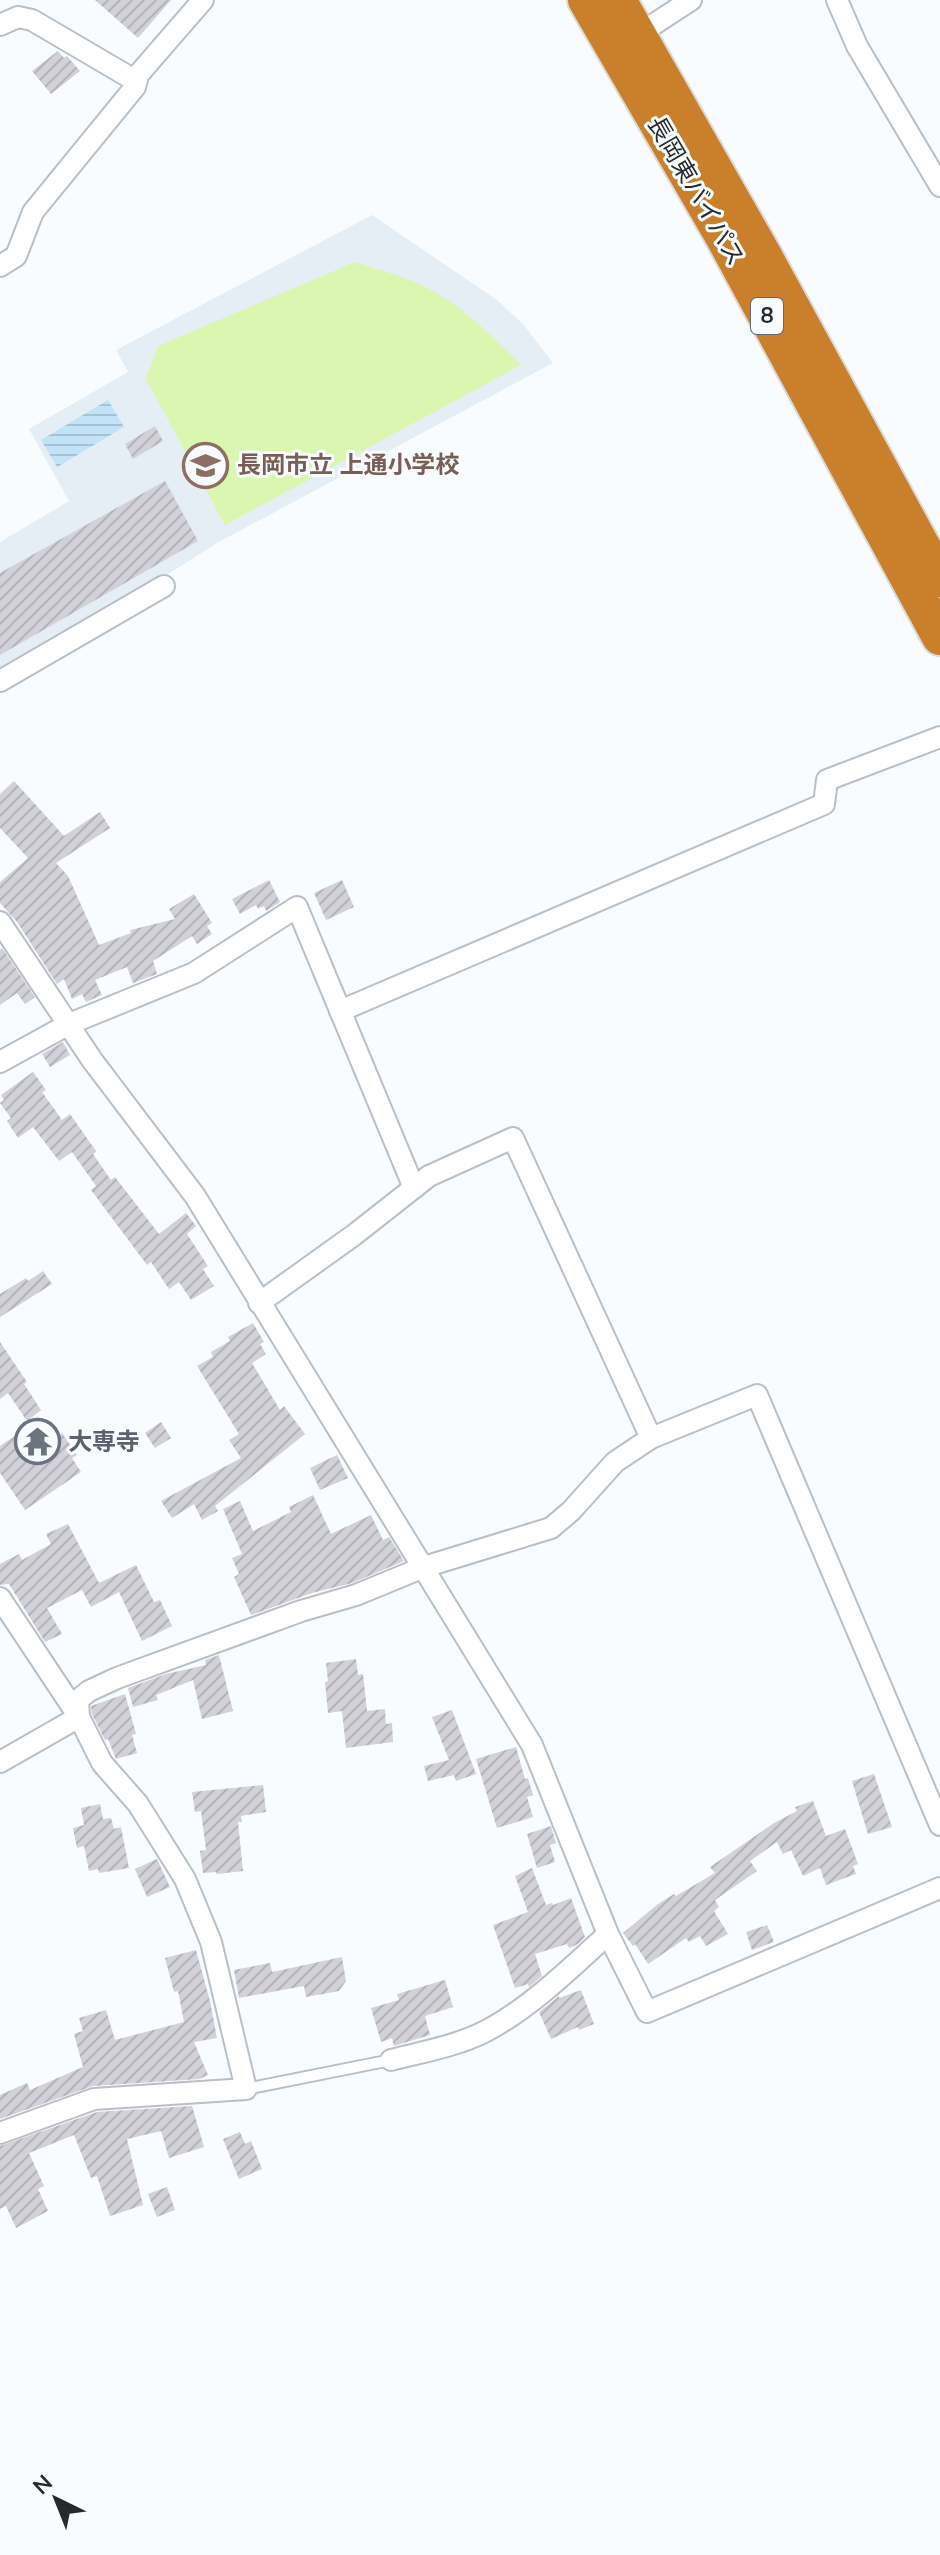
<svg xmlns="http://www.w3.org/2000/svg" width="940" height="2555" viewBox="0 0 940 2555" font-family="'Nunito Sans','Noto Sans JP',sans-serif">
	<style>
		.built { fill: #e5eef5 }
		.park { fill: #daf6b1 }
		.water { fill: url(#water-rules) }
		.building { fill: url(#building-hatch) }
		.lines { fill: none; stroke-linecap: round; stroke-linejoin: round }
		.lane-casing { stroke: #b8c0c6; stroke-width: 14 }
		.street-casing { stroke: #b8c0c6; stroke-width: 24 }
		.highway-casing { stroke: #d8d9d9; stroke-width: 40 }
		.lane { stroke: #fff; stroke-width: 10 }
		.street { stroke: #fff; stroke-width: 20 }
		.highway { stroke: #ca802a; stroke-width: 36 }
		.labels { text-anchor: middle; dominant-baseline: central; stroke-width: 6; stroke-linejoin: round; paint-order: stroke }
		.shield { fill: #f8fcfe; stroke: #66696b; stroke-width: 2 }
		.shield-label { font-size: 22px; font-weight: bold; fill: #272a2c }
		.street-label { font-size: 24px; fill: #272a2c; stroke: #f8fcfe }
		.education-label { font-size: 24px; font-weight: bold; fill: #785e54; stroke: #f8fcfe; text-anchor: start }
		.worship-label { font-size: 24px; font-weight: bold; fill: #5b616d; stroke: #f8fcfe; text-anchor: start }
	</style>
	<defs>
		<pattern id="water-rules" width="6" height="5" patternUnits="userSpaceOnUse" patternTransform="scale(2)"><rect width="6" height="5" fill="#c1e2f7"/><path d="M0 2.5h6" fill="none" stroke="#a6c2d4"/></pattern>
		<pattern id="building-hatch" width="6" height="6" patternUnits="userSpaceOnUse" patternTransform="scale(2)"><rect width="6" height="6" fill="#d2d0d8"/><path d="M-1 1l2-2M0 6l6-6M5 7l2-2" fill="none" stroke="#b4b3ba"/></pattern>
	</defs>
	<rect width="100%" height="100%" fill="#f8fcfe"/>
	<!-- built -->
	<path class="built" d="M372 215 497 300 523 324 553 363 217 543 153 584 0 669V542L69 501 29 429 128 372 116 350Z"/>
	<!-- park -->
	<path class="park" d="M355 262C378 270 404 276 425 287 462 305 492 336 521 365L225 525 146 379 158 346Z"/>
	<!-- water -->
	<path class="water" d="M108 400 124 427 57 467 41 440Z"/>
	<!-- building -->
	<g class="building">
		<path d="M95 0H171L138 38Z"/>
		<path d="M58 51 64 58 67 56 80 71 51 94 32 71Z"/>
		<path d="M155 426 163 441 133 459 125 444Z"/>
		<path d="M165 481 198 541 0 655V573Z"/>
		<path d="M14 781 64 836 100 812 110 828 56 863 68 876 99 945 131 933 130 930 175 919 169 909 194 894 212 923 207 926 212 934 197 944 192 936 153 961 157 974 133 983 127 967 95 980 102 995 86 1002 82 994 72 999 64 979 57 984 17 922 0 903V882L28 858 0 828V794Z"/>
		<path d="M269 880 280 902 266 911 264 906 258 909 256 905 240 914 232 899Z"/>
		<path d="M342 880 354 907 326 920 314 893Z"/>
		<path d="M2 948 35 997 25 1004 17 993 0 1005V950Z"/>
		<path d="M63 1042 70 1055 50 1067 42 1054Z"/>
		<path d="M33 1072 46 1090 42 1092 62 1120 70 1114 96 1151 93 1154 111 1180 115 1177 159 1234 186 1213 196 1226 187 1234 208 1266 203 1269 214 1286 191 1300 179 1282 169 1289 151 1262 147 1265 91 1190 96 1186 72 1152 59 1161 33 1127 18 1138 7 1121 11 1118 0 1103 4 1100 1 1095Z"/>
		<path d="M43 1271 52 1284 0 1317V1294L26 1278 28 1281Z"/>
		<path d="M253 1323 264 1342 260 1344 266 1354 252 1363 280 1410 284 1406 305 1434 215 1506 218 1511 202 1520 194 1504 172 1518 161 1501 241 1458 229 1440 239 1434 197 1366 213 1357 211 1352 230 1341 228 1337Z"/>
		<path d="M0 1342 27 1382 24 1384 41 1410 27 1421 8 1393 0 1399Z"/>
		<path d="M41 1418 55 1438 62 1433 77 1455 72 1458 81 1472 25 1510 0 1473V1446Z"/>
		<path d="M161 1422 171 1438 155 1448 145 1433Z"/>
		<path d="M337 1455 348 1478 320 1490 310 1468Z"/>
		<path d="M313 1495 331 1534 371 1515 383 1540 389 1537 404 1561 352 1583 312 1593 251 1615 234 1577 239 1574 232 1558 242 1554 223 1509 240 1501 253 1531 291 1512 289 1507Z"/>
		<path d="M68 1524 99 1583 136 1565 154 1602 160 1600 172 1626 142 1641 119 1592 91 1607 82 1590 47 1608 62 1634 45 1642 9 1584 0 1585V1564L19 1554 22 1560 51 1544 46 1534Z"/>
		<path d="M219 1655 233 1711 202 1719 193 1680 156 1695 158 1700 133 1707 128 1688 166 1674 206 1665 205 1660Z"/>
		<path d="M356 1659 358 1675 363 1674 367 1711 385 1709 386 1724 392 1723 393 1742 346 1748 342 1711 328 1713 325 1682 328 1681 326 1663Z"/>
		<path d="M125 1694 136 1734 132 1735 137 1753 116 1759 108 1739 105 1740 92 1714 91 1706Z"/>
		<path d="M452 1710 476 1774 456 1781 454 1775 428 1781 424 1766 449 1760 432 1717Z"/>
		<path d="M516 1747 525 1779 528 1778 533 1795 527 1797 533 1817 497 1828 476 1759Z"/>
		<path d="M874 1774 892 1827 868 1834 852 1781Z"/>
		<path d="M263 1785 266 1812 241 1816 242 1822H238L243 1871 217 1874 216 1872 203 1873 200 1851 206 1850 201 1811 195 1812 192 1792Z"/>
		<path d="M813 1801 826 1836 845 1829 858 1864 853 1866 856 1874 826 1885 820 1868 803 1876 791 1850 783 1854 777 1842 750 1861 757 1871 715 1900 719 1907 714 1911 728 1934 706 1946 700 1936 689 1942 686 1938 648 1964 635 1944 633 1946 623 1933 658 1904 674 1894 676 1896 715 1873 710 1867 774 1823 797 1811 795 1807Z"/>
		<path d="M100 1804 103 1819 111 1818 114 1829 121 1827 129 1868 99 1873 98 1869 89 1871 84 1846 77 1848 73 1828 84 1825 81 1808Z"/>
		<path d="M551 1826 556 1843 550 1845 555 1862 537 1868 527 1834Z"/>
		<path d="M157 1859 170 1887 147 1897 135 1869Z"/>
		<path d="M532 1868 546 1905 552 1903 553 1905 571 1898 585 1937 578 1944 569 1948 567 1944 535 1954 542 1976 529 1987 528 1984 515 1988 493 1925 528 1912 515 1876Z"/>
		<path d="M767 1925 774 1942 752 1950 746 1932Z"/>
		<path d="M196 1950 210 2001 217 2038 194 2042 208 2075 199 2079 93 2086 0 2119V2095L27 2083 30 2090 83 2067 74 2034 83 2031 79 2018 106 2010 115 2040 184 2022 178 1991 174 1992 165 1958Z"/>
		<path d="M342 1957 346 1981 339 1991 306 1997 304 1986 239 1998 234 1970 270 1963 272 1972Z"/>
		<path d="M445 1980 453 2007 425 2016 430 2035 394 2046 392 2038 381 2042 371 2008 399 2000 397 1994Z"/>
		<path d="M581 1990 594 2024 579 2030 578 2027 551 2039 539 2012 559 1996V1998Z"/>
		<path d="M192 2106 204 2147 169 2158 161 2131 127 2139 143 2205 110 2216 97 2176 91 2178 74 2135 29 2153 44 2186 38 2189 48 2211 16 2228 6 2206 0 2209V2146L97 2112Z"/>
		<path d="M240 2132 245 2144 251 2141 262 2169 239 2179 223 2139Z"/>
		<path d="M167 2187 175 2210 157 2217 148 2194Z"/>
	</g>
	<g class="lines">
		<defs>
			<path id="lane" d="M246 2089 391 2060"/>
			<g id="street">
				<path d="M837 0 857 46 940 186"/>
				<path d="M0 25 18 17 32 20 136 81"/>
				<path d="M639 34 691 0"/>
				<path d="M0 266 16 256 33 212 135 87 138 75 203 0"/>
				<path d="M0 681 164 586"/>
				<path d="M0 922 92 1060 195 1196 532 1745 608 1934 647 2012 940 1888"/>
				<path d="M340 1011 824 804 827 780 940 737"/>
				<path d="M0 1062 69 1024 194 973 297 907 414 1188"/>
				<path d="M259 1303 354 1235 429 1176 513 1138 651 1438"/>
				<path d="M0 1598 79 1717 102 1763 138 1804 185 1879 211 1942 246 2089 94 2099 0 2133"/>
				<path d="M79 1717 78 1700 89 1691 117 1678 301 1611 356 1595 424 1567 551 1528 571 1511 615 1462 651 1438 757 1395 940 1825"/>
				<path d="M0 1762 79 1717"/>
				<path d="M391 2060C422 2052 457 2046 486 2031 530 2008 572 1967 608 1934"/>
			</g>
			<g id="highway">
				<path d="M586 0 724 238 940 637"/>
				<path d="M618 0 764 256 940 579"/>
			</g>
		</defs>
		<!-- lane casing -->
		<use href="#lane" class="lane-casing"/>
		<!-- street casing -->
		<use href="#street" class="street-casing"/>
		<!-- highway casing -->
		<use href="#highway" class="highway-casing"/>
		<!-- lane -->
		<use href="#lane" class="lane"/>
		<!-- street -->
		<use href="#street" class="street"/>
		<!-- highway -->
		<use href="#highway" class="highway"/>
	</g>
	<!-- icons -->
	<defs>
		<symbol id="school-ring" viewBox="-11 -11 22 22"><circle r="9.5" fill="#f8fcfe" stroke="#8d6e63" stroke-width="1.5"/><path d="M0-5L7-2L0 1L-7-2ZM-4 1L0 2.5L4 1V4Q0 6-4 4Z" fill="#8d6e63"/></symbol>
		<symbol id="temple-ring" viewBox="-11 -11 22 22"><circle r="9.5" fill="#f8fcfe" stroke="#6b7280" stroke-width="1.5"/><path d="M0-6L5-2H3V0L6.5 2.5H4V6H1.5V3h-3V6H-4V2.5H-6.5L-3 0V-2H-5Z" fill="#6b7280"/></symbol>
	</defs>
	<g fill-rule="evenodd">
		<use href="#school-ring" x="180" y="440" width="51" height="51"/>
		<use href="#temple-ring" x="12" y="1416" width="51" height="51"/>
	</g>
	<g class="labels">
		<!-- shield labels -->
		<rect class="shield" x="751" y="298" width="32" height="36" rx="6"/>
		<g class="shield-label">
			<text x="767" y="316">8</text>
		</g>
		<!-- street labels -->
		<g class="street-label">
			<text transform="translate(696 191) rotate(60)">長岡東バイパス</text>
		</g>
		<!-- education labels -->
		<g class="education-label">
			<text x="237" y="465">長岡市立 上通小学校</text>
		</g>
		<!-- worship labels -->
		<g class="worship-label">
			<text x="68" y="1442">大専寺</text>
		</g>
	</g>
	<!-- north arrow -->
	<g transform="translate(56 2499) rotate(317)" stroke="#f8fcfe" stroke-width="6" paint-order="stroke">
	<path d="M0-6L14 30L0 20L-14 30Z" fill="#272a2c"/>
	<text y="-12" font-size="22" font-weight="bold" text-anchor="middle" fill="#272a2c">N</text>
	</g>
</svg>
